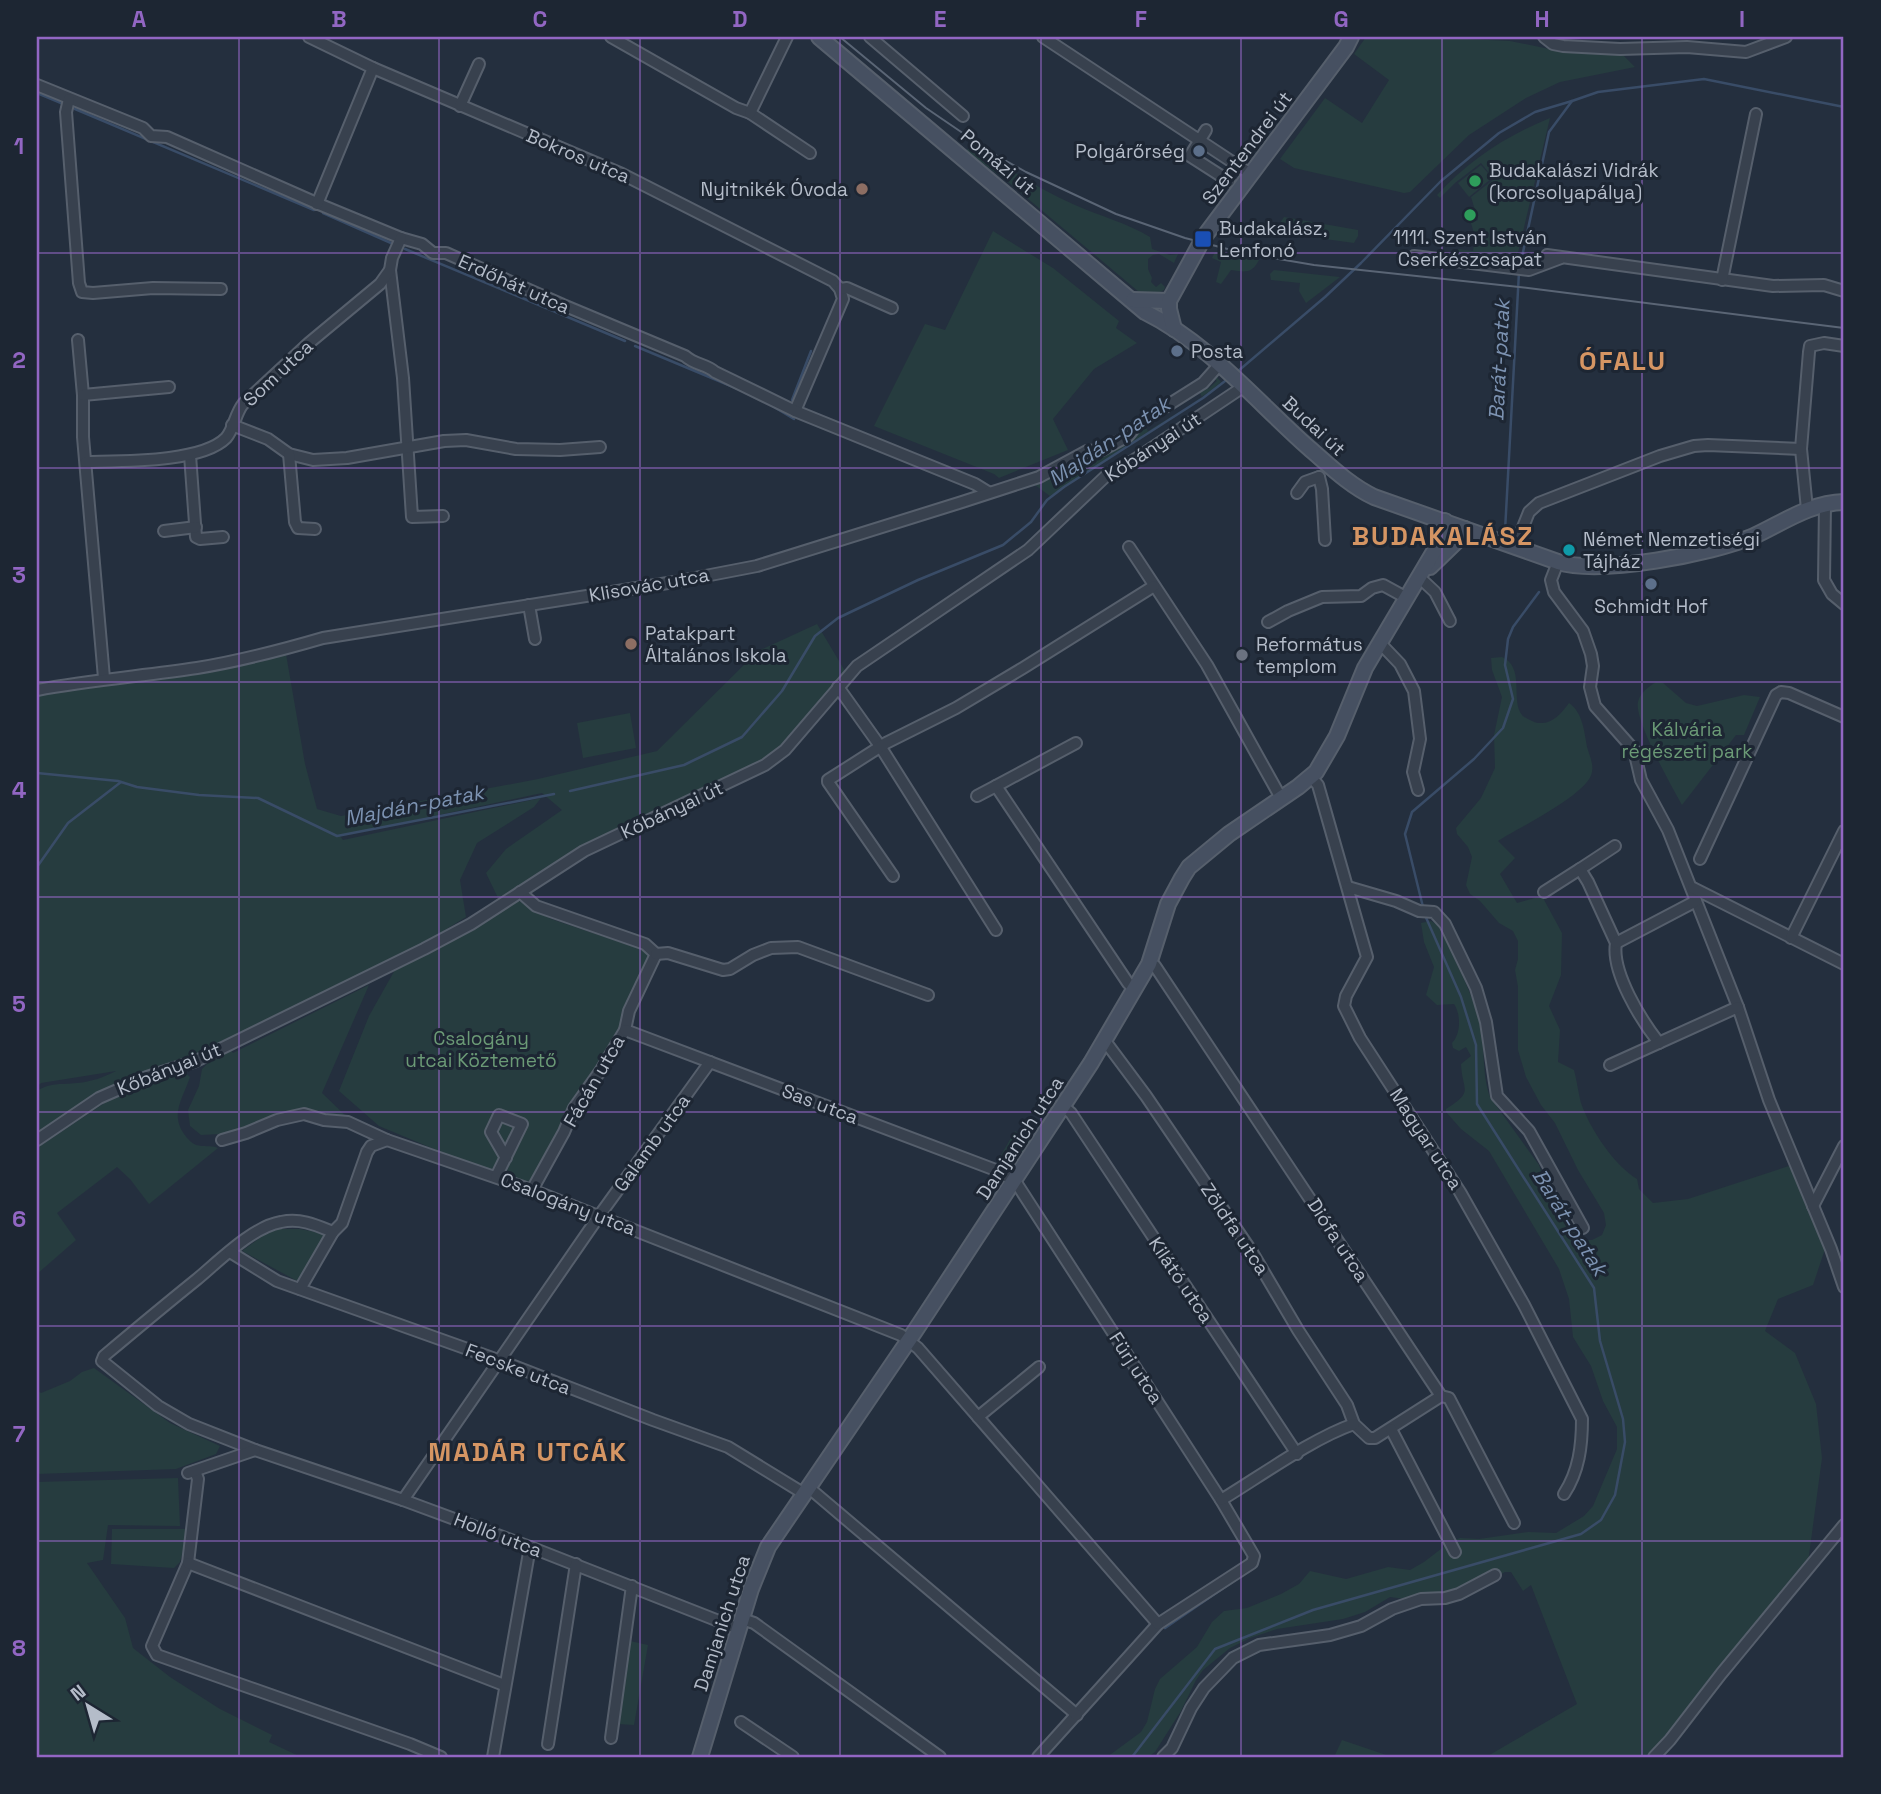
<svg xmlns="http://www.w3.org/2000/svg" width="1881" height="1794" viewBox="0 0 1881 1794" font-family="'Space Grotesk',sans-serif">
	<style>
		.green { fill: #263c3f }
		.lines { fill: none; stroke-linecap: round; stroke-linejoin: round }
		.stream { stroke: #394c67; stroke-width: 2.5 }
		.minor-casing { stroke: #565f6c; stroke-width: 14 }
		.secondary-casing { stroke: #565f6c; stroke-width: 18 }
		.minor { stroke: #38414e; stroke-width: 10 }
		.secondary { stroke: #465061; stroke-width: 14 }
		.tram { stroke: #5a6575; stroke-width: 2 }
		.grid { fill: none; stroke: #9266c3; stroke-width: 2; stroke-opacity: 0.55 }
		.service-dot { fill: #5c6f8a; stroke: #1d2633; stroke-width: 2.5 }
		.leisure-dot { fill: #2e9e5b; stroke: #1d2633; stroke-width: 2.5 }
		.education-dot { fill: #8d6e63; stroke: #1d2633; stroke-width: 2.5 }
		.transit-dot { fill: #1a4fb4; stroke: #1d2633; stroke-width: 2.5 }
		.culture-dot { fill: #0f9aa8; stroke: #1d2633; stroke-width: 2.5 }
		.worship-dot { fill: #6b7280; stroke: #1d2633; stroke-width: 2.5 }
		.labels { text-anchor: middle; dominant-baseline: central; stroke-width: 6; stroke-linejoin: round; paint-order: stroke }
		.street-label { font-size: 19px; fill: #b4bcc9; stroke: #1d2633 }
		.poi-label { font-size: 19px; fill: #b4bcc9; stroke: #1d2633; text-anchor: start }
		.park-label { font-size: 19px; fill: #6b9a76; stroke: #1d2633 }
		.water-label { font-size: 21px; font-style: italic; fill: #7c92b1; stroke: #1d2633 }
		.district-label { font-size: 26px; font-weight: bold; letter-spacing: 2px; fill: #d59563; stroke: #1d2633 }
		.neatline { fill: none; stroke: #9266c3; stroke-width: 2.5 }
		.grid-label { font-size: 23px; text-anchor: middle; font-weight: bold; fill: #9266c3 }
	</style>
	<rect width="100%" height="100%" fill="#242f3e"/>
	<!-- green -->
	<g class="green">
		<path d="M1366 37H1427L1510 41 1564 52 1621 53 1635 67 1560 82 1526 98 1469 135 1410 192 1404 193 1294 168 1280 159 1325 98 1362 123 1389 80 1354 54Z"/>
		<path d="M1550 118 1516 261 1457 256 1458 249 1473 251 1475 237 1471 223 1478 220 1471 197 1494 179 1481 163 1455 183 1440 198 1437 195C1469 160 1506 136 1550 118Z"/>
		<path d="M972 144C1006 168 1037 188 1075 205 1100 216 1127 223 1150 237L1152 249 1170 255 1178 254 1174 263 1159 254 1153 255 1148 259V269L1152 278 1151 282 1156 287 1161 283 1165 287 1164 290 1154 295 1139 292 1008 182 966 151Z"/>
		<path d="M1481 165 1492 178 1469 197 1458 183Z"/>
		<path d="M1284 217 1358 230V236L1354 243 1274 232Z"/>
		<path d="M993 231 1053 268 1119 321 1116 328 1137 343 1094 369 1053 419 1068 450 999 478 994 474 874 426 925 324 945 330Z"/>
		<path d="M1215 252 1259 260C1252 274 1245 272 1231 270L1221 284 1216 282 1221 262 1212 258Z"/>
		<path d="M1274 270 1340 277 1306 303 1299 291 1300 283 1271 280 1270 274Z"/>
		<path d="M1217 377 1221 382 1212 390 1050 496 1035 485 1056 473 1058 475 1089 459 1088 455H1103L1144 425 1148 431 1202 397 1199 391 1205 387 1208 389 1217 381 1214 378Z"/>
		<path d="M817 624 848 676 785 750 498 898 486 873 506 849 562 810 542 793 340 836 343 840 541 798 534 807 477 843 460 880 466 917 414 949 196 1061 168 1064 37 1136 38 1090C54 1082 61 1085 77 1083 91 1082 104 1077 116 1071L41 1083 37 1087V696L102 685 227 668 286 654 305 764 317 809 341 816 538 779 657 751 758 651Z"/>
		<path d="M1502 657C1524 667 1512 695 1520 712 1522 716 1524 717 1528 719 1546 730 1559 717 1569 703 1581 711 1584 728 1586 741 1587 752 1594 761 1592 772 1589 794 1518 828 1498 841L1515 858 1500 874 1517 903 1542 896 1562 933 1561 975 1549 1006 1560 1030 1558 1062 1574 1070C1577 1081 1578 1092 1581 1103 1590 1129 1614 1165 1637 1179L1639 1189 1653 1203 1688 1199 1792 1165 1825 1249 1813 1285 1778 1299 1765 1331 1795 1353 1816 1404 1822 1458 1808 1563 1647 1757H1486L1577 1704 1531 1585 1523 1591 1511 1572H1505L1448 1605 1390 1597 1365 1612 1343 1619 1277 1629 1250 1638 1230 1648 1203 1670 1196 1680 1181 1711 1155 1752 1148 1757H1107L1141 1732 1147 1722 1155 1689 1160 1679 1197 1647 1212 1622 1224 1611 1247 1608 1281 1594 1299 1584 1310 1571 1346 1579 1388 1567 1410 1570 1424 1562 1450 1542 1460 1538 1479 1539 1528 1532 1556 1533 1584 1516 1593 1506 1617 1449V1427L1603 1401 1591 1366 1573 1337 1569 1299 1559 1269 1489 1151 1461 1129 1446 1112V1109C1475 1091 1462 1091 1461 1064L1471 1056 1466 1047 1459 1051 1453 1048 1452 1043C1461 1034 1461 1014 1454 1004L1437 1005 1426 995 1434 967 1424 942 1421 923 1431 921 1438 925C1452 955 1469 985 1478 1016 1486 1042 1481 1072 1490 1097L1539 1165 1548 1192 1567 1221 1586 1240H1592L1602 1235 1606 1225 1604 1213 1578 1170 1555 1123 1541 1105 1526 1077 1518 1050V987L1515 970 1518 959V941L1513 931 1499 923 1480 901 1470 894 1466 885 1472 857 1468 847 1457 834 1456 828 1481 798 1495 768 1494 735 1502 697 1492 670 1491 658Z"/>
		<path d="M1656 682 1663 683 1686 703 1697 706 1744 695 1760 697 1744 735H1736L1682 805C1672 787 1634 720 1638 702 1640 693 1648 687 1656 682Z"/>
		<path d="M630 713 636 748 583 758 577 723Z"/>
		<path d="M517 900 551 919 656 954 626 1020 532 1190 379 1126 339 1091 369 1016 396 968 446 943Z"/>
		<path d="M369 985 322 1093 348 1118 300 1108 246 1127 220 1134 201 1135 190 1126 188 1110 199 1086 202 1069 211 1060 230 1049 233 1053Z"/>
		<path d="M182 1070 190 1077C183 1098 170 1114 184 1134 187 1138 191 1143 196 1145 203 1147 211 1145 218 1148L149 1204 130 1179 117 1167 57 1213 76 1240 37 1274V1148L109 1100Z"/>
		<path d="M1015 1131 1037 1143 1015 1181 993 1169Z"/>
		<path d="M276 1229H300L326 1234 299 1282 242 1251 264 1235Z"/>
		<path d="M94 1368 170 1423 220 1446 216 1454 176 1469 37 1474V1390L41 1393 70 1381 82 1372Z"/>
		<path d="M178 1478 180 1526 108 1525 103 1560 87 1563 125 1618 133 1648 170 1677 220 1709 272 1735 269 1742 301 1757H37V1611L40 1585 37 1482Z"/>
		<path d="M112 1529H189L180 1562 174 1568 111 1564Z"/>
		<path d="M630 1641 648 1645 634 1725 617 1724Z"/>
		<path d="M1342 1740 1392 1757H1334Z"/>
	</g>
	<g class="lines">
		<!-- stream -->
		<g class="stream">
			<path d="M37 93 61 103"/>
			<path d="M75 109 314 210"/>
			<path d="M323 213 391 243"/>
			<path d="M405 249 625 341"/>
			<path d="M1520 266 1549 132 1572 101 1598 92 1704 79 1844 107"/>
			<path d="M635 346 738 389"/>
			<path d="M1237 372 1325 297 1361 263 1441 181 1499 133 1535 112 1572 101"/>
			<path d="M792 400 811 351"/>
			<path d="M769 404 794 419"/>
			<path d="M1505 531 1519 272"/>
			<path d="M37 773 118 781 137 787 199 795 258 798 337 836 554 794"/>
			<path d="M570 791 684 765 742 737 782 691 815 636 838 618 918 580 1003 545 1031 522 1047 500 1064 487 1203 398 1229 378"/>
			<path d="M37 867 68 823 121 782"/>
			<path d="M1423 907 1405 834 1412 812 1474 759 1503 728 1513 699 1505 665 1508 639 1513 627 1539 592"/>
			<path d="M1165 1628 1241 1576"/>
			<path d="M1132 1757 1215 1649 1313 1610 1581 1534 1601 1520 1615 1495 1625 1442 1623 1419 1600 1341 1594 1288 1477 1104 1476 1045 1461 997 1424 913"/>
		</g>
		<defs>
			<g id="minor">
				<path d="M309 37 373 68 622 174 833 281 840 289 843 299 795 411"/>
				<path d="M611 37 736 108 750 113 810 153"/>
				<path d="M870 37 963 116"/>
				<path d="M1043 37 1252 175"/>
				<path d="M1544 37 1553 44 1563 46 1620 49 1687 47 1746 52 1786 37"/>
				<path d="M37 85 143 128 151 136 167 137 321 205 401 238 422 244 433 253H446L563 305 685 356C695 365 706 364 715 372L795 411 975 484 988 492"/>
				<path d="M69 99 66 112 79 283 82 292 93 293 153 288 221 289"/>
				<path d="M460 106 479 64"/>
				<path d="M750 113 787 37"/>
				<path d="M1206 130 1190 156 1229 181"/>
				<path d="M317 204 373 68"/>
				<path d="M1547 255 1773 286 1824 285 1844 291"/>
				<path d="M1414 256 1529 270 1561 258"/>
				<path d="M390 270 403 378 412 517 443 516"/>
				<path d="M1722 280 1756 114"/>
				<path d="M840 289 847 288 892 308"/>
				<path d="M78 340 83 395V437L104 678"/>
				<path d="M83 395 169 387"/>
				<path d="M232 425 268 439 289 454 313 460 347 458 444 441 466 440 516 449 560 450 600 447"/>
				<path d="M289 454 295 522 298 528 315 529"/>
				<path d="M190 455 196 537 200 539 223 537"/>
				<path d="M86 462C121 461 201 463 226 438 234 429 235 414 243 404L309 343 380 284 390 270 392 258 401 238"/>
				<path d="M1319 477 1322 489 1325 540"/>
				<path d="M1297 493 1305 482 1319 477"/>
				<path d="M1825 504 1824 580 1832 594 1844 604"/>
				<path d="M1807 509 1801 449 1809 352 1810 346 1824 343 1844 346"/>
				<path d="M164 531 196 527"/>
				<path d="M1129 547 1207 665 1281 798"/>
				<path d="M1515 547 1529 512 1539 503 1660 456 1694 446 1708 445 1801 449"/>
				<path d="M1558 562 1551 580 1554 592 1583 631 1591 654 1593 666 1590 687 1595 706 1634 750 1641 780 1668 830 1738 1007 1769 1100 1831 1249 1844 1287"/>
				<path d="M1419 577 1435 592 1450 621"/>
				<path d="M529 605 535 639"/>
				<path d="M1268 622 1288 611 1322 597 1361 596 1372 588 1383 585 1405 597"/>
				<path d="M1379 642 1400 664 1414 691 1420 739 1413 772 1418 790"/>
				<path d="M838 687 880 746 996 930"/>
				<path d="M37 690C90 680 144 676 197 668 240 661 282 650 323 638L674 582 757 566 962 502 1039 477 1087 451 1102 450 1128 436 1138 424 1203 383 1219 365"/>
				<path d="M1076 743 996 786 1128 983 1135 990"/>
				<path d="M1311 777 1318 785 1367 957 1346 996 1344 1006 1360 1038 1460 1192 1524 1305 1582 1419C1582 1446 1579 1471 1564 1494"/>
				<path d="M977 796 996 786"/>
				<path d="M1700 859 1776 695 1781 692 1789 693 1844 717"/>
				<path d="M1580 869 1615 846"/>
				<path d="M893 876 828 782V780L886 743 956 708 1023 668 1154 586"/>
				<path d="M1348 887 1396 901 1419 911 1434 912 1445 924 1476 988 1486 1022 1497 1096 1529 1131 1583 1228"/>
				<path d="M1693 888 1844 964"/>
				<path d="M520 892 536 906 645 944 656 954 629 1011 625 1030 601 1070 574 1108 564 1132 532 1190"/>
				<path d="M1544 892 1580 869 1588 882 1616 943C1611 972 1641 1020 1659 1043"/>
				<path d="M1791 938 1844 831"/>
				<path d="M1616 943 1696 901"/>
				<path d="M656 954 668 953 723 970 730 969 753 955 771 948 798 947 928 995"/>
				<path d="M1149 964 1155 966 1441 1396 1449 1398 1514 1523"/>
				<path d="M625 1030 993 1169 1015 1181 1221 1500 1254 1556 1252 1563 1158 1624 1038 1757"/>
				<path d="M1105 1041 1146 1096 1252 1252 1298 1330 1347 1405 1354 1424 1369 1438H1375L1441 1396"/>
				<path d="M1610 1065 1738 1007"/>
				<path d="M1064 1107 1071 1113 1297 1454"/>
				<path d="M37 1140 99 1098 147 1077 196 1061 424 949 471 924 584 851 765 765 785 750 857 666 1028 550 1107 475 1134 460 1243 387"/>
				<path d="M222 1140 246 1133 277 1120 304 1114 324 1120 348 1122 387 1140 532 1190 901 1335 918 1348 1158 1624"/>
				<path d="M496 1177 522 1124 499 1115 491 1132 506 1158"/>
				<path d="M1813 1206 1844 1146"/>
				<path d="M333 1232C316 1225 301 1218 281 1222 252 1227 219 1261 196 1280 165 1305 135 1330 104 1356L102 1361 158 1406 189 1424 255 1450 403 1500 530 1547 739 1629"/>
				<path d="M230 1252 277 1281 501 1361 653 1420 728 1447 803 1493"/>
				<path d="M300 1289 333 1232 342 1223 367 1152 371 1146 387 1140"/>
				<path d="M978 1417 1039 1367"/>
				<path d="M1391 1429 1455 1552"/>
				<path d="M195 1471 198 1479 188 1563 152 1646 157 1655 410 1744 441 1757"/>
				<path d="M188 1473 255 1450"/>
				<path d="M808 1487 1077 1715"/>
				<path d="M403 1500 599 1216 710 1062"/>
				<path d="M1221 1500C1259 1477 1313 1438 1354 1424"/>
				<path d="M188 1563 504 1685"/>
				<path d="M742 1619 754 1623 940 1757"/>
				<path d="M741 1722 793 1757"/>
				<path d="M611 1738 632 1586"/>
				<path d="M548 1744 576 1564"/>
				<path d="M493 1757 530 1547"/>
				<path d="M1163 1757 1172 1748 1191 1708 1204 1688 1233 1658 1259 1645 1330 1635 1361 1626 1392 1609 1421 1599 1445 1598 1459 1594 1495 1575"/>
				<path d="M1654 1757 1670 1740 1721 1674 1844 1525"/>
			</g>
			<g id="secondary">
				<path d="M819 37 1145 312C1208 343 1257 402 1309 448 1330 466 1349 485 1374 497L1558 562C1601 575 1711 554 1754 536 1784 522 1810 503 1844 502"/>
				<path d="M1133 300 1169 301"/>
				<path d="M1174 329 1169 309V301L1204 237 1346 47 1351 37"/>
				<path d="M1430 567 1460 538 1465 529"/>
				<path d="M700 1757 751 1589 768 1547 915 1331 1091 1063 1149 964 1168 904 1182 878 1189 867 1229 834 1298 787 1316 772 1337 736 1365 668 1442 538 1445 521"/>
			</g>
		</defs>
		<!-- minor casing -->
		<use href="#minor" class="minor-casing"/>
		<!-- secondary casing -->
		<use href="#secondary" class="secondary-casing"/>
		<!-- minor -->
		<use href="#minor" class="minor"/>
		<!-- secondary -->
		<use href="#secondary" class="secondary"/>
		<!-- tram -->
		<path class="tram" d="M840 37 926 108 992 153 1026 172 1116 214 1185 238 1243 253 1314 265 1528 288 1844 328"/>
	</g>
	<!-- grid -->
	<path class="grid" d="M239 37V1757M439 37V1757M640 37V1757M840 37V1757M1041 37V1757M1241 37V1757M1442 37V1757M1642 37V1757M37 253H1844M37 468H1844M37 682H1844M37 897H1844M37 1112H1844M37 1326H1844M37 1541H1844"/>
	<!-- markers -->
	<g class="service-dot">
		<circle cx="1199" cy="151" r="7"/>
		<circle cx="1177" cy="351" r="7"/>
		<circle cx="1651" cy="584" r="7"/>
	</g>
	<g class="leisure-dot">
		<circle cx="1475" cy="181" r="7"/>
		<circle cx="1470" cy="215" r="7"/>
	</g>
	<g class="education-dot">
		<circle cx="862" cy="189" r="7"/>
		<circle cx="631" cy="644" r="7"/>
	</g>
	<rect class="transit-dot" x="1194" y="230" width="18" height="18" rx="3.5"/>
	<circle class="culture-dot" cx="1569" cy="550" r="7"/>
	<circle class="worship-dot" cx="1242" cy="655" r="7"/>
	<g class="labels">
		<!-- street labels -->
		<g class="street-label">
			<text transform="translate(1247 148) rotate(-53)">Szentendrei út</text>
			<text transform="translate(578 156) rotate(23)">Bokros utca</text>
			<text transform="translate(998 162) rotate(40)">Pomázi út</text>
			<text transform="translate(514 284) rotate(24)">Erdőhát utca</text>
			<text transform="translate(278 373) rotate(-43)">Som utca</text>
			<text transform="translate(1314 426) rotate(43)">Budai út</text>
			<text transform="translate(1153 447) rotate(-33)">Kőbányai út</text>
			<text transform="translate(649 585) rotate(-10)">Klisovác utca</text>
			<text transform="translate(672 810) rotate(-25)">Kőbányai út</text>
			<text transform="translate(169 1069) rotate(-22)">Kőbányai út</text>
			<text transform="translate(594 1081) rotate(-60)">Fácán utca</text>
			<text transform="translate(820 1104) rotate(21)">Sas utca</text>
			<text transform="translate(1020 1138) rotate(-57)">Damjanich utca</text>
			<text transform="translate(1426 1139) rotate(57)">Magyar utca</text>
			<text transform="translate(652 1143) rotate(-54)">Galamb utca</text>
			<text transform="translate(568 1204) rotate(21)">Csalogány utca</text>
			<text transform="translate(1235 1229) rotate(56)">Zöldfa utca</text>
			<text transform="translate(1338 1240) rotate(57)">Diófa utca</text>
			<text transform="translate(1181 1280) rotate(56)">Kilátó utca</text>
			<text transform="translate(1136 1368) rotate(57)">Fürj utca</text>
			<text transform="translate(518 1369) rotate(21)">Fecske utca</text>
			<text transform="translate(498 1535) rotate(21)">Holló utca</text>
			<text transform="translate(722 1623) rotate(-72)">Damjanich utca</text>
		</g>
		<!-- poi labels -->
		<g class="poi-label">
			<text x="1185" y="151" text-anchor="end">Polgárőrség</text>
			<text x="1489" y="170">Budakalászi Vidrák<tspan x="1489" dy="22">(korcsolyapálya)</tspan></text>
			<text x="848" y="189" text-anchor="end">Nyitnikék Óvoda</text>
			<text x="1219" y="228">Budakalász,<tspan x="1219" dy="22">Lenfonó</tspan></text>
			<text x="1470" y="237" text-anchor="middle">1111. Szent István<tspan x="1470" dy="22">Cserkészcsapat</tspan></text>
			<text x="1191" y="351">Posta</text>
			<text x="1583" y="539">Német Nemzetiségi<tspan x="1583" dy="22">Tájház</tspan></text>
			<text x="1651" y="606" text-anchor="middle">Schmidt Hof</text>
			<text x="645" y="633">Patakpart<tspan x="645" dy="22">Általános Iskola</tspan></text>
			<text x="1256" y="644">Református<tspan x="1256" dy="22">templom</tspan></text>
		</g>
		<!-- park labels -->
		<g class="park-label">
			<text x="1687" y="729">Kálvária<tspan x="1687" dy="22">régészeti park</tspan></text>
			<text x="481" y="1038">Csalogány<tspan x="481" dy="22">utcai Köztemető</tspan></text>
		</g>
		<!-- water labels -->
		<g class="water-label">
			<text transform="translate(1499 360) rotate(-87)">Barát-patak</text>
			<text transform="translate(1109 441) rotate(-34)">Majdán-patak</text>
			<text transform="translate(414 805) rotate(-11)">Majdán-patak</text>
			<text transform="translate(1570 1222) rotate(58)">Barát-patak</text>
		</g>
		<!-- district labels -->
		<g class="district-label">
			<text x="1623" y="361">ÓFALU</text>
			<text x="1443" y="536">BUDAKALÁSZ</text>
			<text x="528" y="1452">MADÁR UTCÁK</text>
		</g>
	</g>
	<!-- border -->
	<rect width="1881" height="1794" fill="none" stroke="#1d2633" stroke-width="77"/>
	<!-- north arrow -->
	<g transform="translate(88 1706) rotate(323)" stroke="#1d2633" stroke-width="5" paint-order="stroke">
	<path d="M0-5L12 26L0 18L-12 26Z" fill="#b4bcc9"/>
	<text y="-10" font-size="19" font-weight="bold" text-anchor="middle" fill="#b4bcc9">N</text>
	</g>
	<rect x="38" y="38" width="1804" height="1718" class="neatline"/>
	<g class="grid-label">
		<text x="139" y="27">A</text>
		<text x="339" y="27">B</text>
		<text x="540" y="27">C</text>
		<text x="740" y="27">D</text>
		<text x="940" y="27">E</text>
		<text x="1141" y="27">F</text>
		<text x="1341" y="27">G</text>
		<text x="1542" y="27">H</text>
		<text x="1742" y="27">I</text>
		<text x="19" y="154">1</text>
		<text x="19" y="368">2</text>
		<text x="19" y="583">3</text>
		<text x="19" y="798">4</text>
		<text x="19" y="1012">5</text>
		<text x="19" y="1227">6</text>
		<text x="19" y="1442">7</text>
		<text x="19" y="1656">8</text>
	</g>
</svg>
